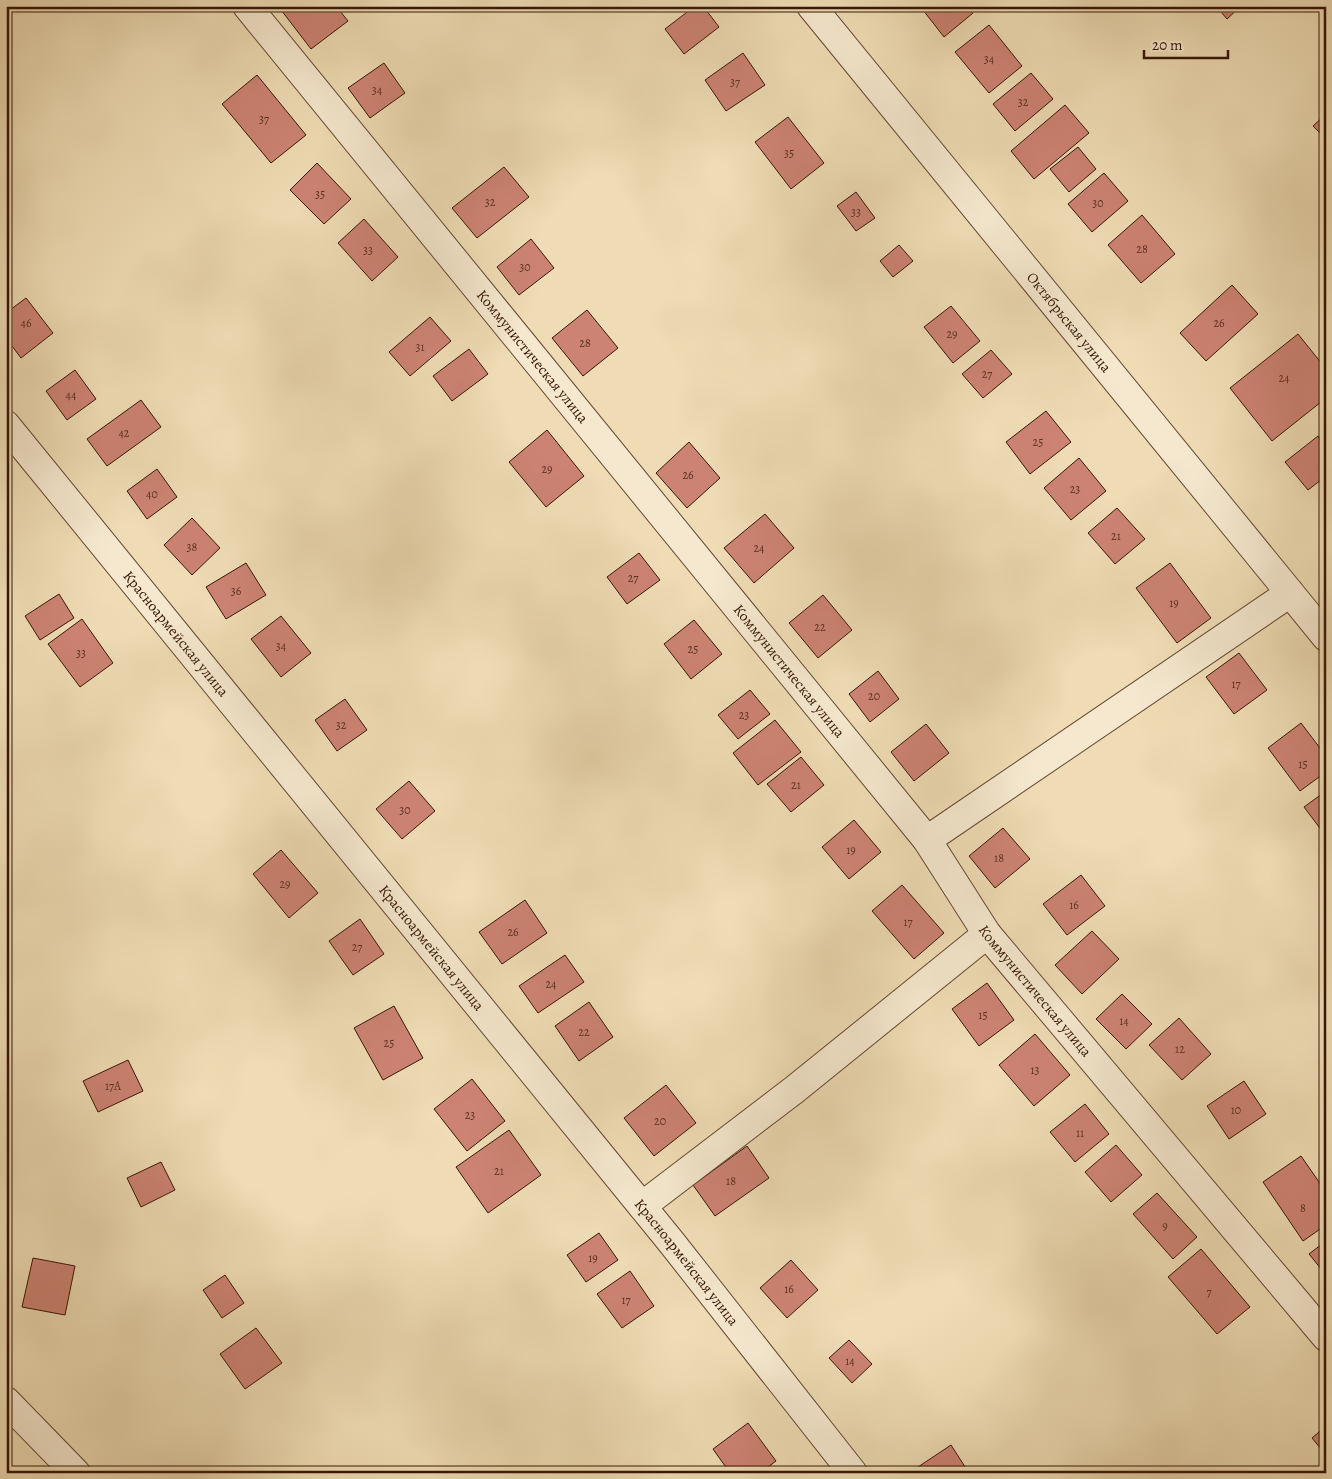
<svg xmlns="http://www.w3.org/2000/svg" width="1332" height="1479" viewBox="0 0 1332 1479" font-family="Alegreya,serif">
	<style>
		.building { fill: #cd8374; stroke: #371606 }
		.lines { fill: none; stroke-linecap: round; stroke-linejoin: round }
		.minor-casing { stroke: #654832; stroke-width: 30 }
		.minor { stroke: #f5e8ce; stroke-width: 28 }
		.labels { text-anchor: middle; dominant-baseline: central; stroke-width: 5; stroke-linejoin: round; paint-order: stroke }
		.number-label { font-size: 12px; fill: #5c3122 }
		.street-label { font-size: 15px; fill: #371606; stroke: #f5e8ce }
	</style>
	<rect width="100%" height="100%" fill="#efdcb4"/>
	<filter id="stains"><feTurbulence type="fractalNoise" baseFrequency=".004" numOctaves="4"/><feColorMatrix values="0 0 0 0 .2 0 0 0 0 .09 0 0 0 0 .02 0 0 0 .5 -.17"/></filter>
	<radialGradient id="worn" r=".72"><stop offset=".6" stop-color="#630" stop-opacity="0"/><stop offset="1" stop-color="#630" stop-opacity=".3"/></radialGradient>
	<!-- building -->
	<g class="building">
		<path d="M278 6H336L348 21 311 49Z"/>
		<path d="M695 6H703L719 27 684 54 665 29Z"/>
		<path d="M928 6H967L973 13 944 37 923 10Z"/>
		<path d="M1216 6H1241L1227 19Z"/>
		<path d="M989 25 1022 66 989 93 955 52Z"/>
		<path d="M743 53 765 85 726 111 705 80Z"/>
		<path d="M384 63 405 93 370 118 348 88Z"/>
		<path d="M1031 73 1053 99 1015 131 993 104Z"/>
		<path d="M257 75 306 135 271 163 222 104Z"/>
		<path d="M1065 105 1089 133 1034 179 1011 151Z"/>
		<path d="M1326 114V139L1313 126Z"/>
		<path d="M788 117 824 163 791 189 755 142Z"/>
		<path d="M1078 147 1096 169 1069 192 1050 169Z"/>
		<path d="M317 163 351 199 324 224 290 190Z"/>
		<path d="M504 167 529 197 477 238 452 208Z"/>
		<path d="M1104 173 1128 201 1092 232 1068 204Z"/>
		<path d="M856 192 875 218 856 231 837 206Z"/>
		<path d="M1142 215 1175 254 1141 283 1108 245Z"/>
		<path d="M364 219 398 257 372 281 338 243Z"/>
		<path d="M531 239 554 268 519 295 497 267Z"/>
		<path d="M899 245 913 261 893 277 880 261Z"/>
		<path d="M1232 285 1258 314 1206 361 1180 333Z"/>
		<path d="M26 298 53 333 21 358 6 338V313Z"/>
		<path d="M951 306 980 341 953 363 924 327Z"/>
		<path d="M587 310 618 348 583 376 552 338Z"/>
		<path d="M430 317 451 341 410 376 389 352Z"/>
		<path d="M1298 334 1326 369V398L1272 441 1230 388Z"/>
		<path d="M469 349 488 374 452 401 433 376Z"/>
		<path d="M991 350 1012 374 983 398 962 374Z"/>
		<path d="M75 370 96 399 67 420 46 391Z"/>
		<path d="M141 400 161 427 107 466 87 439Z"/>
		<path d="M1046 411 1071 442 1030 474 1006 442Z"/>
		<path d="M547 430 584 476 546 507 509 462Z"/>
		<path d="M1318 436 1326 446V476L1308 490 1285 462Z"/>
		<path d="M689 442 720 478 687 508 656 473Z"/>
		<path d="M1079 458 1106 491 1071 520 1044 488Z"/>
		<path d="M157 469 177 497 147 519 127 491Z"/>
		<path d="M1117 508 1145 539 1115 564 1088 533Z"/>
		<path d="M765 514 794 548 754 583 724 548Z"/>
		<path d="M192 518 220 548 192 575 164 545Z"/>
		<path d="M639 553 660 580 627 604 607 577Z"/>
		<path d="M246 563 266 595 226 619 206 587Z"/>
		<path d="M1170 563 1211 618 1177 643 1136 588Z"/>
		<path d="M59 594 74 618 40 640 25 616Z"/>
		<path d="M823 595 852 630 818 658 789 623Z"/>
		<path d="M281 616 311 653 281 677 251 639Z"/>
		<path d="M82 619 113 663 80 687 48 644Z"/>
		<path d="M694 620 722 654 691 679 664 644Z"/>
		<path d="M1239 653 1267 690 1234 714 1206 677Z"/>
		<path d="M878 671 899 699 870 722 849 694Z"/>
		<path d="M750 690 770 714 738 739 718 715Z"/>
		<path d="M345 699 367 730 337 751 315 720Z"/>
		<path d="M775 720 801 752 758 785 733 753Z"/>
		<path d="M1301 723 1326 756V772L1300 791 1268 748Z"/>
		<path d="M926 724 949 753 914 781 891 752Z"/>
		<path d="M801 757 824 785 791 812 767 784Z"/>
		<path d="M409 781 435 811 402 839 376 809Z"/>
		<path d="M1326 791V834L1325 835 1304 807Z"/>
		<path d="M854 820 881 852 849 879 822 847Z"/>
		<path d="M1003 828 1030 859 995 888 969 856Z"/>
		<path d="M281 850 318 893 289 918 253 874Z"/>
		<path d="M1081 875 1105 906 1067 935 1043 904Z"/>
		<path d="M902 885 944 933 914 959 872 911Z"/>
		<path d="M525 900 547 933 502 964 479 932Z"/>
		<path d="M360 919 384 954 353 975 329 941Z"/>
		<path d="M1092 931 1119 959 1082 994 1055 965Z"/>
		<path d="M565 955 584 982 538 1013 519 986Z"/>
		<path d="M987 983 1014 1020 979 1046 952 1009Z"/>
		<path d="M1122 994 1152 1024 1126 1049 1096 1019Z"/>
		<path d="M589 1002 613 1037 579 1061 555 1026Z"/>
		<path d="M394 1006 423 1058 383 1080 354 1028Z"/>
		<path d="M1179 1018 1211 1054 1182 1080 1149 1045Z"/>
		<path d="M1035 1034 1070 1075 1034 1106 999 1065Z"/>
		<path d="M128 1060 143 1091 98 1112 83 1081Z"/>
		<path d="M472 1079 505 1121 467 1151 434 1109Z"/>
		<path d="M1244 1081 1266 1114 1229 1139 1207 1106Z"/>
		<path d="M666 1085 696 1123 654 1156 624 1118Z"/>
		<path d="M1085 1104 1109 1134 1075 1162 1050 1132Z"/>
		<path d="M509 1130 541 1175 488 1213 456 1167Z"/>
		<path d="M1116 1145 1142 1175 1111 1202 1085 1172Z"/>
		<path d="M747 1146 769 1178 715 1216 693 1185Z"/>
		<path d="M1301 1156 1326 1192V1225L1303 1241 1263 1182Z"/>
		<path d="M161 1162 175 1190 141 1207 127 1178Z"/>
		<path d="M1157 1193 1197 1237 1173 1259 1133 1214Z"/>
		<path d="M599 1233 618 1260 586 1282 567 1255Z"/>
		<path d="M1326 1241V1275L1309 1254Z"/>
		<path d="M1201 1249 1250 1307 1217 1334 1168 1277Z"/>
		<path d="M33 1258 75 1266 65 1315 22 1307Z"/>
		<path d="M791 1260 818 1290 787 1318 760 1288Z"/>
		<path d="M630 1271 654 1306 622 1328 597 1294Z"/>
		<path d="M225 1275 244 1303 222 1318 203 1290Z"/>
		<path d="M256 1328 282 1363 245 1389 220 1354Z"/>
		<path d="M849 1340 872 1364 852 1383 829 1358Z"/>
		<path d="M748 1423 776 1461 760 1473H730L713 1449Z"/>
		<path d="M1326 1426V1455L1312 1438Z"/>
		<path d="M951 1445 969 1473H922L918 1467Z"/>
	</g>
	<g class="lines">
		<defs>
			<g id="minor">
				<path id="s1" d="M247 6 927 840 987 934 1326 1337"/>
				<path id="s2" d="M811 6 1326 637"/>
				<path id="s3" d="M6 425 672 1243 853 1473"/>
				<path d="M927 840 1290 593"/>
				<path d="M642 1206 794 1090 987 934"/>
				<path d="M6 1401 76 1473"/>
			</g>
		</defs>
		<!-- minor casing -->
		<use href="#minor" class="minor-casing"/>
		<!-- minor -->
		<use href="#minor" class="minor"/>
	</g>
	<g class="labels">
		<!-- number labels -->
		<g class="number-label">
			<text x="989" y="59">34</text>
			<text x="735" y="82">37</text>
			<text x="377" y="90">34</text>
			<text x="1023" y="102">32</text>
			<text x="264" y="119">37</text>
			<text x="789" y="153">35</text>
			<text x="320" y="194">35</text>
			<text x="490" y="202">32</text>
			<text x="1098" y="203">30</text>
			<text x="856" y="212">33</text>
			<text x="1142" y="249">28</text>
			<text x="368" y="250">33</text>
			<text x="525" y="267">30</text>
			<text x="26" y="323">46</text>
			<text x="1219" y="323">26</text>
			<text x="952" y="334">29</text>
			<text x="585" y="343">28</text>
			<text x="420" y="347">31</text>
			<text x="987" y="374">27</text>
			<text x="1284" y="378">24</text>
			<text x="71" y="395">44</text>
			<text x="124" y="433">42</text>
			<text x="1038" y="442">25</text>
			<text x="547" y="469">29</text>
			<text x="688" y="475">26</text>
			<text x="1075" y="489">23</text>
			<text x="152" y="494">40</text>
			<text x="1116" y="536">21</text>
			<text x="192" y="547">38</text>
			<text x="759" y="548">24</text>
			<text x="633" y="578">27</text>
			<text x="236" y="591">36</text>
			<text x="1174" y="603">19</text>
			<text x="820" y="627">22</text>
			<text x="281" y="646">34</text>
			<text x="693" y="649">25</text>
			<text x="81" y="653">33</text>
			<text x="1236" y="684">17</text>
			<text x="874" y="696">20</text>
			<text x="744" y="715">23</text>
			<text x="341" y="725">32</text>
			<text x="1303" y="764">15</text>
			<text x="796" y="785">21</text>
			<text x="405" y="810">30</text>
			<text x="851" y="850">19</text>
			<text x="999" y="858">18</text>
			<text x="285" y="884">29</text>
			<text x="1074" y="905">16</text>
			<text x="908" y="922">17</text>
			<text x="513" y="932">26</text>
			<text x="357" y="947">27</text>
			<text x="551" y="984">24</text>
			<text x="983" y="1015">15</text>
			<text x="1124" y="1021">14</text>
			<text x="584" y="1032">22</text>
			<text x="389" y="1043">25</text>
			<text x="1180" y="1049">12</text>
			<text x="1035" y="1070">13</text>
			<text x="113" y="1086">17А</text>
			<text x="1236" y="1110">10</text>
			<text x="470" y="1115">23</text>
			<text x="660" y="1121">20</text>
			<text x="1080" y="1133">11</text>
			<text x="499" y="1171">21</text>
			<text x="731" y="1181">18</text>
			<text x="1303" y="1208">8</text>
			<text x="1165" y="1226">9</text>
			<text x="593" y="1258">19</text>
			<text x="789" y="1289">16</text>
			<text x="1209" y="1292">7</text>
			<text x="626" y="1300">17</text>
			<text x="850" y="1361">14</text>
		</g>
		<!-- street labels -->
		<g class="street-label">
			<text stroke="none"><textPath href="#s2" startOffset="408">Октябрьская улица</textPath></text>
			<text stroke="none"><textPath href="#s1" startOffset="452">Коммунистическая улица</textPath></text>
			<text stroke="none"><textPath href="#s3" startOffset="269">Красноармейская улица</textPath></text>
			<text stroke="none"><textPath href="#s1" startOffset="858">Коммунистическая улица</textPath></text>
			<text stroke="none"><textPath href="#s3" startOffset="674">Красноармейская улица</textPath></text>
			<text stroke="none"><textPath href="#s1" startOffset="1262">Коммунистическая улица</textPath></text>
			<text stroke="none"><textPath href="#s3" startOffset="1079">Красноармейская улица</textPath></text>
		</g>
	</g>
	<!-- margin -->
	<rect width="1332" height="1479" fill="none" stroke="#efdcb4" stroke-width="25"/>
	<rect x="8" y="8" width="1317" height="1464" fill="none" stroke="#371606" stroke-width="2.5"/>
	<rect x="12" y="12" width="1307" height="1454" fill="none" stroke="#371606"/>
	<!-- scale -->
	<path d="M1144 50v8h84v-8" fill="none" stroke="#371606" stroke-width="2.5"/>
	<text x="1152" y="50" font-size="15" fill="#371606" stroke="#f5e8ce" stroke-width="4" paint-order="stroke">20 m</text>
	<rect width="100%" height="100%" filter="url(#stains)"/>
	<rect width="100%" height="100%" fill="url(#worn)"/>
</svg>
